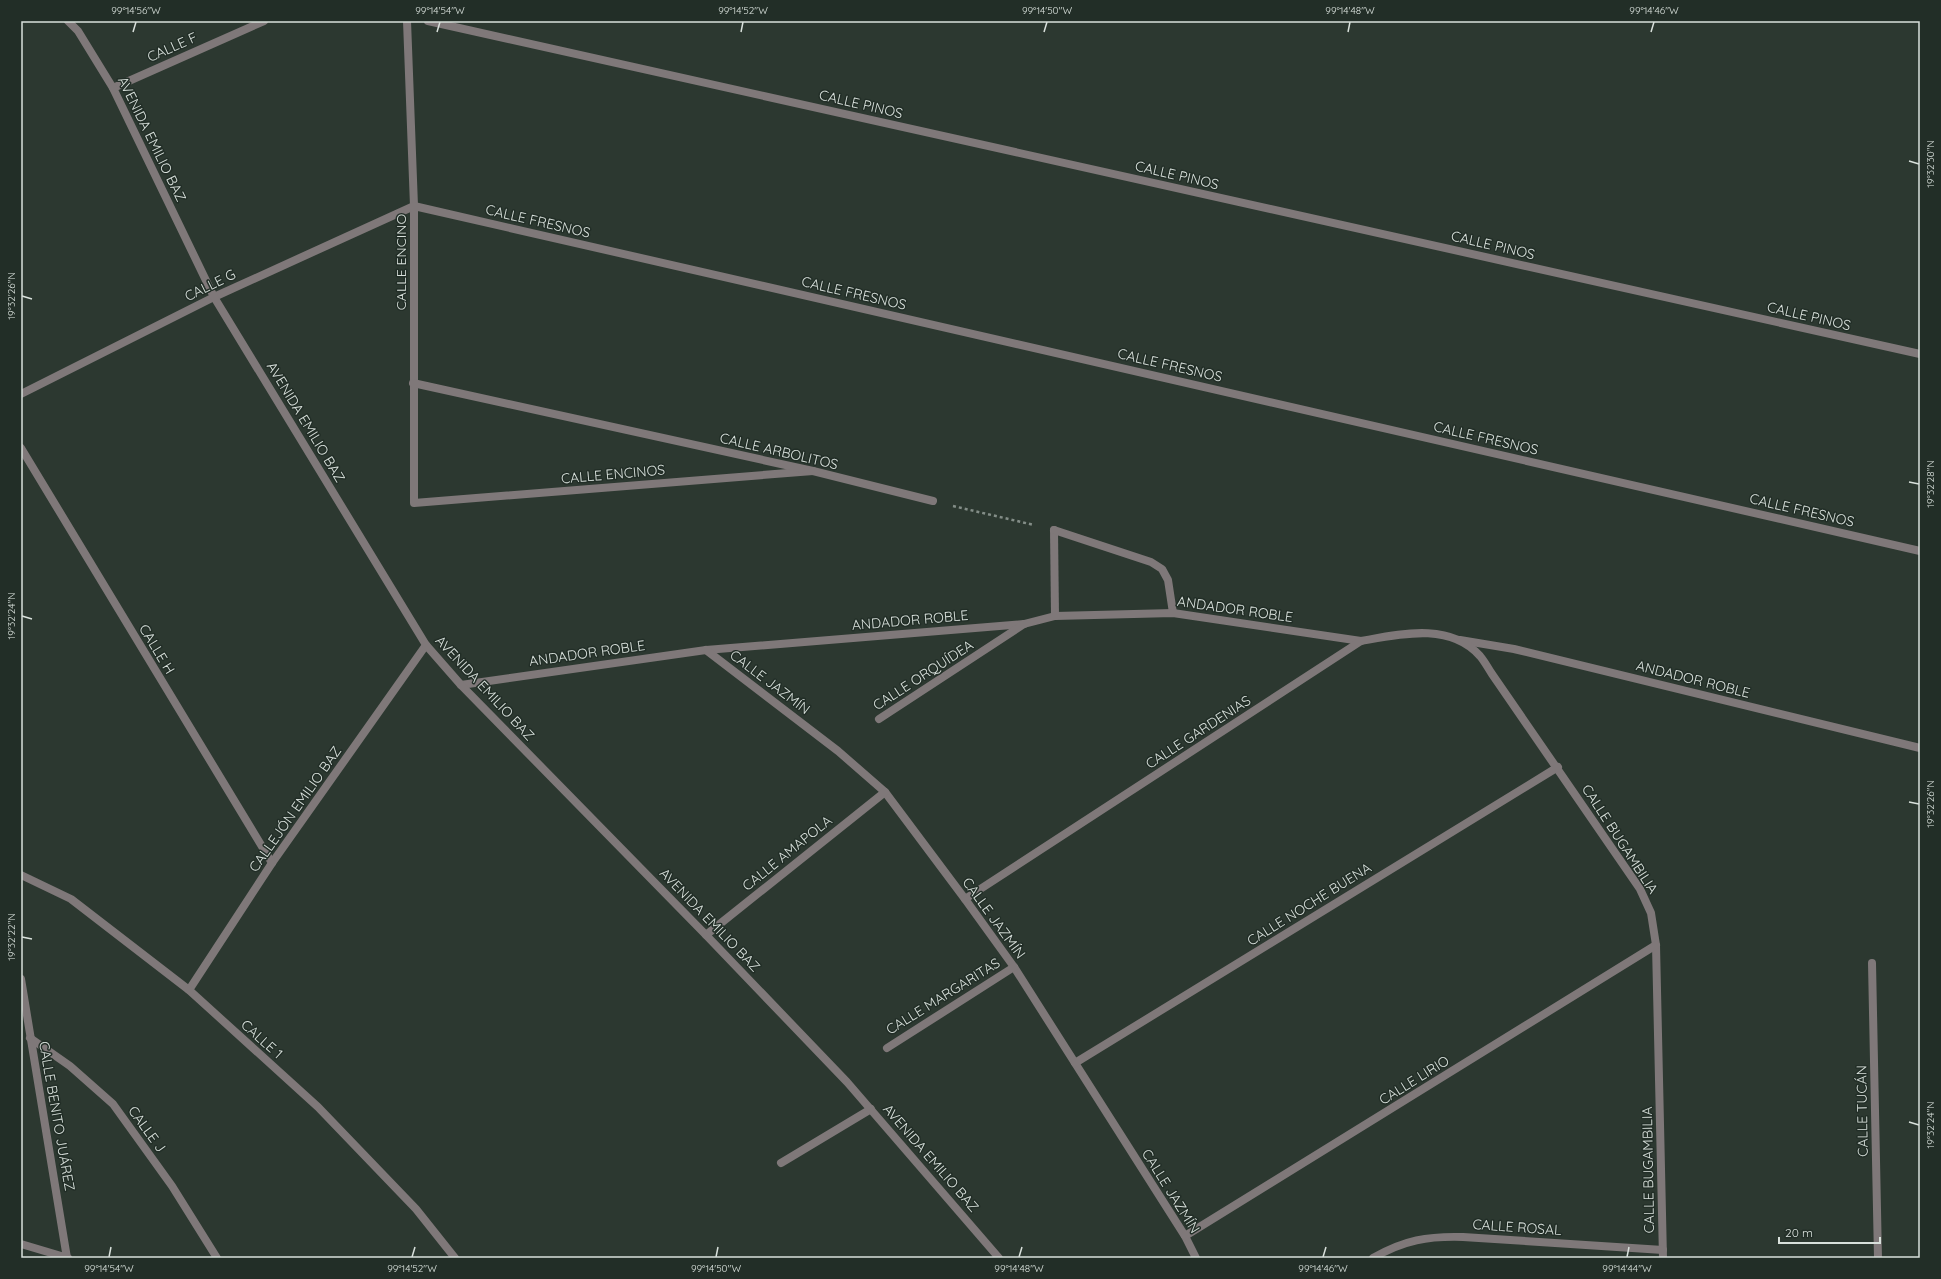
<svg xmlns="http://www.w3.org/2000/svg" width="1941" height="1279" viewBox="0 0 1941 1279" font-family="Quicksand,sans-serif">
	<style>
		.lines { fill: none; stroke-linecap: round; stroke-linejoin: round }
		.path { stroke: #838d87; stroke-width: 2.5; stroke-dasharray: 3 3; stroke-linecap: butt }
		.pedestrian { stroke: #7f7879; stroke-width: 8 }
		.minor { stroke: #7f7879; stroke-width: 8 }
		.tertiary { stroke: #7f7879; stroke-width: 8 }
		.ticks { fill: none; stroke: #d9e1dc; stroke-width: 1.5 }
		.labels { text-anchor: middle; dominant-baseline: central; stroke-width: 3; stroke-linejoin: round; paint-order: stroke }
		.street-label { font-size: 14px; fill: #d9e1dc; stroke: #222e27 }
		.neatline { fill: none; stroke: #d9e1dc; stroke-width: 1.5 }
		.ticks-label { font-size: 10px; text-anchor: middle; fill: #d9e1dc }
	</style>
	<rect width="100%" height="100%" fill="#2c3830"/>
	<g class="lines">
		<!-- path -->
		<path class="path" d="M953 506 1034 525"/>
		<!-- pedestrian -->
		<g class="pedestrian">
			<path d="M1054 530 1055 616"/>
			<path d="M1460 640 1514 649 1920 748"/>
			<path d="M461 685 706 650 1024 624"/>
			<path d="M189 990 272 863 426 645"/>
		</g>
		<!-- minor -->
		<g class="minor">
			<path d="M407 21 414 206V503L813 471"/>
			<path d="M428 21 1920 354"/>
			<path d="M113 88 264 21"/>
			<path d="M413 383 813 471 933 501"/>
			<path d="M21 394 214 297 414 206 1920 551"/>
			<path d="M21 448 272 863"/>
			<path d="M1054 530 1151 562 1162 569 1168 580 1173 613"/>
			<path d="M706 650 838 751 885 792 965 899 1014 967 1185 1236 1196 1258"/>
			<path d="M879 719 1024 624 1055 616 1173 613 1361 641"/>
			<path d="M21 875 71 899 189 990 318 1107 416 1209 455 1258"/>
			<path d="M965 899 1361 641C1400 634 1450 622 1480 656 1485 662 1488 668 1492 674L1640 889 1651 913 1656 945 1663 1258"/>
			<path d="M706 935 885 792"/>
			<path d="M1872 963 1878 1258"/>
			<path d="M21 979 67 1258"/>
			<path d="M30 1038 70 1066 113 1104 172 1186 217 1258"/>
			<path d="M887 1048 1014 967"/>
			<path d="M1075 1063 1558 767"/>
			<path d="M781 1163 871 1109"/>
			<path d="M1185 1236 1656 945"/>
			<path d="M21 1244 68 1258"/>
			<path d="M1373 1258C1404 1240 1428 1236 1463 1237L1663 1250"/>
		</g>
		<!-- tertiary -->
		<path class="tertiary" d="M68 21 78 31 113 88 214 297 426 645 461 685 706 935 847 1082 999 1258"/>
	</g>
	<!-- ticks -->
	<path class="ticks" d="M133 32 136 22M437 32 440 22M741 32 743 22M1044 32 1047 22M1348 32 1350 22M1651 32 1654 22M1909 161 1919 164M22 296 32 299M1909 482 1919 484M22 616 32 619M1909 802 1919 804M22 937 32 939M1909 1122 1919 1125M109 1257 111 1247M412 1257 415 1247M716 1257 718 1247M1019 1257 1022 1247M1323 1257 1326 1247M1627 1257 1629 1247"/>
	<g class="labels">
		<!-- street labels -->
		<g class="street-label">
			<text transform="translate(172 47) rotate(-24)">CALLE F</text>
			<text transform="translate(861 104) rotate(13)">CALLE PINOS</text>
			<text transform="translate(152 139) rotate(64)">AVENIDA EMILIO BAZ</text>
			<text transform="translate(1177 175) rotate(13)">CALLE PINOS</text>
			<text transform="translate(538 221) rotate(13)">CALLE FRESNOS</text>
			<text transform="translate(1493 245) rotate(13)">CALLE PINOS</text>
			<text transform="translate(401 262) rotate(-90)">CALLE ENCINO</text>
			<text transform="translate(210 285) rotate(-26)">CALLE G</text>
			<text transform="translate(854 293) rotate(13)">CALLE FRESNOS</text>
			<text transform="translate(1809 316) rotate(13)">CALLE PINOS</text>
			<text transform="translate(1170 365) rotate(13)">CALLE FRESNOS</text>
			<text transform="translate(306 422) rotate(59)">AVENIDA EMILIO BAZ</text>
			<text transform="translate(1486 438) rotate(13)">CALLE FRESNOS</text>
			<text transform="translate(779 451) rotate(13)">CALLE ARBOLITOS</text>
			<text transform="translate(613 474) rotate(-5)">CALLE ENCINOS</text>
			<text transform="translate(1802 510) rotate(13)">CALLE FRESNOS</text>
			<text transform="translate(1235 609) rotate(8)">ANDADOR ROBLE</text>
			<text transform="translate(910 620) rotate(-5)">ANDADOR ROBLE</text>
			<text transform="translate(157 649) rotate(59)">CALLE H</text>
			<text transform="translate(587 653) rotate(-8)">ANDADOR ROBLE</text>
			<text transform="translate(923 675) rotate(-33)">CALLE ORQUÍDEA</text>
			<text transform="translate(1693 679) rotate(14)">ANDADOR ROBLE</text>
			<text transform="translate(770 682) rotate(37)">CALLE JAZMÍN</text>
			<text transform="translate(485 688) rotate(47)">AVENIDA EMILIO BAZ</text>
			<text transform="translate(1198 732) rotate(-33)">CALLE GARDENIAS</text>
			<text transform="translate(295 809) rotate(-55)">CALLEJÓN EMILIO BAZ</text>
			<text transform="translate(1620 839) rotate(57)">CALLE BUGAMBILIA</text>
			<text transform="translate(787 853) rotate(-39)">CALLE AMAPOLA</text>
			<text transform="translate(1309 904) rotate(-32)">CALLE NOCHE BUENA</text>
			<text transform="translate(994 918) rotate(54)">CALLE JAZMÍN</text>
			<text transform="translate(710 920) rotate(46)">AVENIDA EMILIO BAZ</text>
			<text transform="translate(943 996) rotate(-32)">CALLE MARGARITAS</text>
			<text transform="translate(262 1039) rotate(42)">CALLE 1</text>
			<text transform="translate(1414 1080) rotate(-32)">CALLE LIRIO</text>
			<text transform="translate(1862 1111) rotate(-91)">CALLE TUCÁN</text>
			<text transform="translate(57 1116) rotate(80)">CALLE BENITO JUÁREZ</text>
			<text transform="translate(147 1129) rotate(54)">CALLE J</text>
			<text transform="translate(931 1158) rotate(49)">AVENIDA EMILIO BAZ</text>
			<text transform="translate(1648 1170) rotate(-91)">CALLE BUGAMBILIA</text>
			<text transform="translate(1171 1191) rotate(58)">CALLE JAZMÍN</text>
			<text transform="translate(1517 1227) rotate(4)">CALLE ROSAL</text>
		</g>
	</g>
	<!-- border -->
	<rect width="1941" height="1279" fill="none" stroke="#222e27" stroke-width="44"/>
	<!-- scale -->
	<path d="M1779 1237v6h101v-6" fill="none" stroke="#d9e1dc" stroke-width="2"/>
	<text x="1785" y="1237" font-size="12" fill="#d9e1dc" stroke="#222e27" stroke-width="3" paint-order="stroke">20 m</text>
	<rect x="22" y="22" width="1897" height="1235" class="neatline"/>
	<g class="ticks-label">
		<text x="136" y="14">99°14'56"W</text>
		<text x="440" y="14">99°14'54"W</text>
		<text x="743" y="14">99°14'52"W</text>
		<text x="1047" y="14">99°14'50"W</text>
		<text x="1350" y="14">99°14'48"W</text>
		<text x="1654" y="14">99°14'46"W</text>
		<text transform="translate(1930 164) rotate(-90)" y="4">19°32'30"N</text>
		<text transform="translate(11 296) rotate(-90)" y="4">19°32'26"N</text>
		<text transform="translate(1930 484) rotate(-90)" y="4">19°32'28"N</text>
		<text transform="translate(11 616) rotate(-90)" y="4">19°32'24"N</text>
		<text transform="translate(1930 804) rotate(-90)" y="4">19°32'26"N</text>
		<text transform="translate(11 937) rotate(-90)" y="4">19°32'22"N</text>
		<text transform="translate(1930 1125) rotate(-90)" y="4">19°32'24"N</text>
		<text x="109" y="1272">99°14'54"W</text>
		<text x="412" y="1272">99°14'52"W</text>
		<text x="716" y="1272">99°14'50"W</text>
		<text x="1019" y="1272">99°14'48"W</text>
		<text x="1323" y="1272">99°14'46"W</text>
		<text x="1627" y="1272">99°14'44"W</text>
	</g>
</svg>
